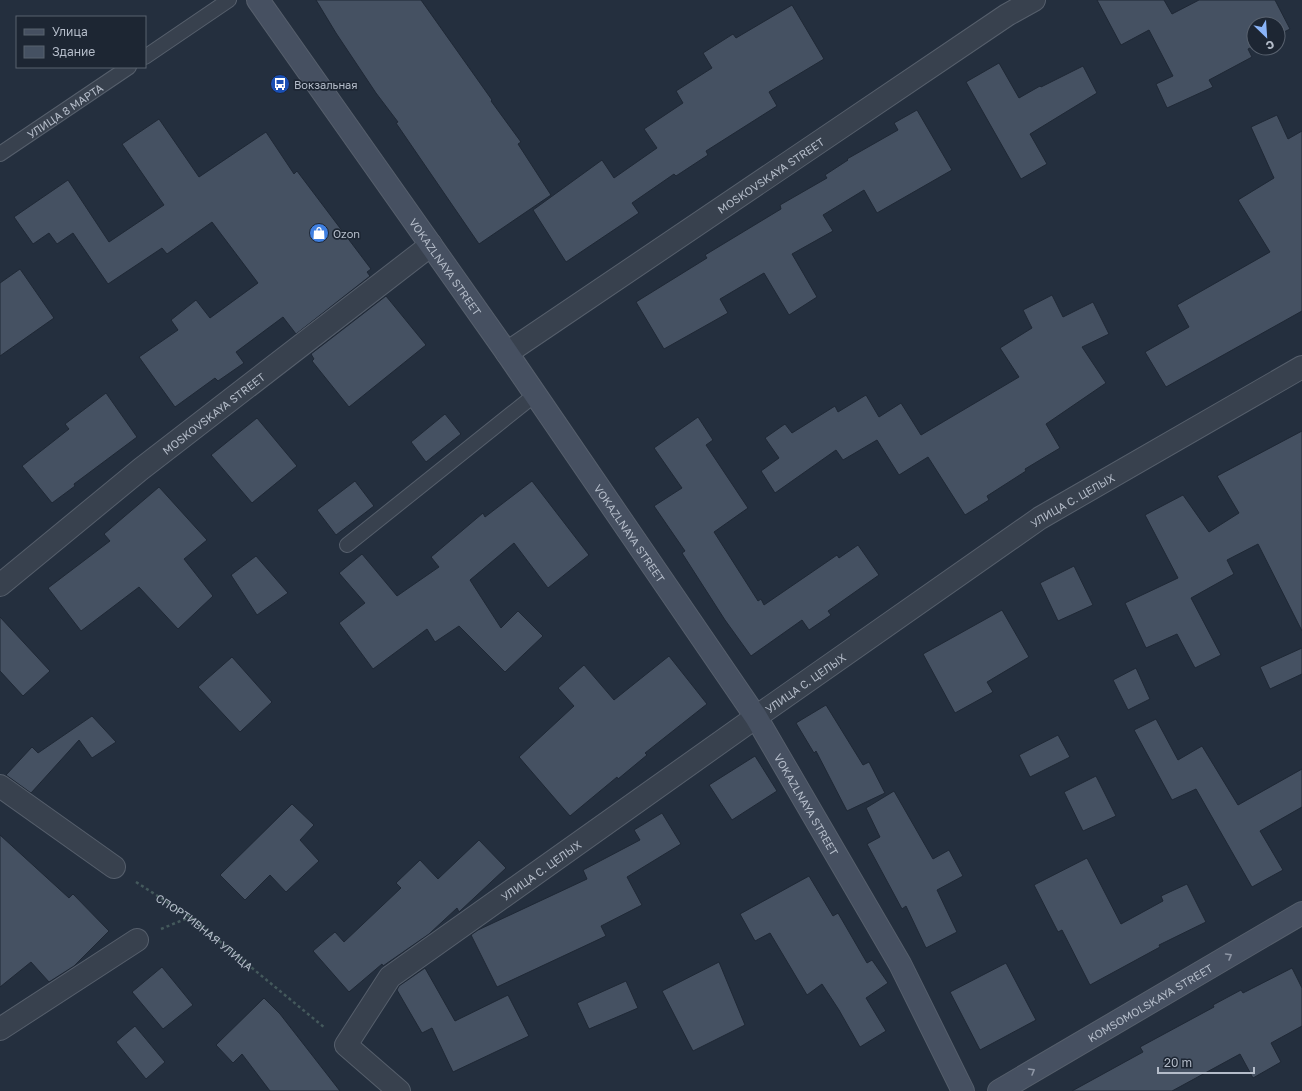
<svg xmlns="http://www.w3.org/2000/svg" width="1302" height="1091" viewBox="0 0 1302 1091" font-family="'Golos Text',sans-serif">
	<style>
		.building { fill: #455162; stroke: #1f2835 }
		.lines { fill: none; stroke-linecap: round; stroke-linejoin: round }
		.lane-casing { stroke: #565f6c; stroke-width: 16 }
		.street-casing { stroke: #565f6c; stroke-width: 24 }
		.secondary-casing { stroke: #565f6c; stroke-width: 24 }
		.path { stroke: #44595c; stroke-width: 2.5; stroke-dasharray: 3 3; stroke-linecap: butt }
		.lane { stroke: #38414e; stroke-width: 14 }
		.street { stroke: #38414e; stroke-width: 22 }
		.secondary { stroke: #465061; stroke-width: 22 }
		.oneway { stroke: #8e96a5 }
		.labels { text-anchor: middle; dominant-baseline: central; stroke-width: 3.5; stroke-linejoin: round; paint-order: stroke }
		.poi-label { font-size: 11px; fill: #b4bcc9; stroke: #1d2633; text-anchor: start }
		.street-label { font-size: 11px; fill: #b4bcc9; stroke: #1d2633 }
	</style>
	<rect width="100%" height="100%" fill="#242f3e"/>
	<!-- building -->
	<g class="building">
		<path d="M316 0H421L492 100 491 101 521 142 518 144 551 195 479 244 396 123 398 122 376 93 336 33Z"/>
		<path d="M1097 0H1164L1172 14 1199 0H1275L1290 29 1278 35V24H1254V46L1248 49 1252 57 1209 80 1213 87 1167 108 1156 84 1173 76 1149 30 1121 45Z"/>
		<path d="M792 5 824 59 769 92 777 106 706 151 708 155 676 176 674 174 632 203 639 213 566 262 533 210 602 160 614 178 657 148 644 129 683 103 676 91 712 68 703 53 733 34 736 38Z"/>
		<path d="M999 63 1019 98 1040 86 1041 87 1083 66 1097 93 1030 134 1047 164 1021 179 966 82Z"/>
		<path d="M917 110 952 170 877 213 864 190 823 215 833 231 792 254 817 297 789 315 764 273 720 299 728 313 664 349 636 302 707 258 705 255 781 209 780 205 827 178 825 175 848 160 847 159 898 130 894 123Z"/>
		<path d="M1277 115 1288 139 1302 131V311L1166 387 1145 352 1189 327 1177 305 1270 252 1238 200 1274 178 1251 127Z"/>
		<path d="M159 119 199 177 266 132 294 174 297 171 371 269 367 272 370 276 296 334 283 317 236 352 244 363 218 381 215 378 175 407 139 357 178 330 171 320 196 300 210 318 258 283 212 222 167 254 162 248 108 284 73 233 57 244 49 233 33 244 14 217 68 180 109 242 164 205 122 144Z"/>
		<path d="M20 269 54 318 0 356V283Z"/>
		<path d="M1052 295 1063 317 1093 302 1109 334 1082 347 1106 383 1046 424 1060 448 1025 469 1026 471 987 496 989 500 965 515 928 457 899 475 877 440 843 460 836 450 775 493 761 471 779 458 765 438 785 424 792 433 835 406 838 412 866 395 879 417 901 403 921 435 1019 377 1000 348 1032 328 1023 310Z"/>
		<path d="M386 296 426 345 349 407 312 361 314 359 311 354Z"/>
		<path d="M106 393 137 437 74 484 75 486 52 503 22 466 69 429 65 424Z"/>
		<path d="M445 414 461 434 426 462 411 442Z"/>
		<path d="M698 417 713 440 706 445 748 508 714 532 758 601 761 599 764 605 837 555 839 558 858 545 879 575 828 611 831 615 809 630 802 620 751 656 725 620 682 553 685 551 654 506 682 488 654 448Z"/>
		<path d="M257 418 297 466 252 503 211 455Z"/>
		<path d="M1302 431V631L1258 544 1227 560 1234 574 1191 598 1221 655 1195 668 1177 634 1146 648 1125 603 1178 578 1145 515 1183 495 1209 532 1239 513 1217 476Z"/>
		<path d="M355 481 374 506 336 535 317 510Z"/>
		<path d="M532 481 589 555 548 588 514 543 470 580 501 628 518 611 543 636 505 672 459 626 435 642 427 629 373 669 339 623 365 603 339 573 362 554 397 596 439 567 431 557 483 513 485 517Z"/>
		<path d="M159 487 207 540 184 559 213 596 178 629 139 587 81 631 48 588 110 541 104 534Z"/>
		<path d="M256 556 288 593 257 615 231 575Z"/>
		<path d="M1074 566 1093 605 1058 621 1040 583Z"/>
		<path d="M1002 610 1029 657 987 682 993 692 955 713 923 654Z"/>
		<path d="M0 617 50 671 23 696 0 671Z"/>
		<path d="M1302 648V674L1270 689 1260 667Z"/>
		<path d="M669 656 707 704 645 753 647 755 618 779 617 777 570 816 519 757 574 706 558 688 584 665 614 700Z"/>
		<path d="M232 657 272 702 240 732 198 687Z"/>
		<path d="M1136 668 1150 699 1128 710 1113 680Z"/>
		<path d="M826 705 863 765 869 762 885 793 847 811 816 751 814 753 796 723Z"/>
		<path d="M92 716 116 742 92 758 79 740 31 793 6 775 32 747 38 753Z"/>
		<path d="M1156 719 1178 760 1202 746 1238 805 1302 769V807L1260 831 1283 870 1252 887 1196 789 1172 800 1134 730Z"/>
		<path d="M1058 735 1070 757 1030 777 1019 755Z"/>
		<path d="M755 756 777 791 732 820 709 785Z"/>
		<path d="M1096 776 1116 816 1083 831 1064 792Z"/>
		<path d="M894 791 933 859 949 850 963 876 937 890 957 932 926 948 906 906 902 909 867 844 880 837 866 808Z"/>
		<path d="M292 804 314 825 300 840 319 861 286 892 270 875 245 900 220 875Z"/>
		<path d="M662 813 681 844 627 877 642 905 601 926 606 936 497 987 471 935 478 930 587 879 583 870 640 840 634 830Z"/>
		<path d="M0 835 69 898 73 894 109 931 74 966 49 982 31 962 0 987Z"/>
		<path d="M479 840 506 868 459 912 457 908 429 934 383 966 382 964 349 992 313 951 335 932 344 942 401 888 396 883 420 860 438 879Z"/>
		<path d="M1087 858 1121 924 1163 901 1161 896 1187 884 1206 922 1159 945 1160 947 1090 985 1062 930 1058 932 1034 885Z"/>
		<path d="M809 876 833 916 838 913 867 963 872 960 888 983 866 998 886 1031 860 1047 839 1010 822 984 807 995 770 933 755 941 740 914Z"/>
		<path d="M719 962 745 1025 693 1051 662 991Z"/>
		<path d="M1006 963 1036 1020 980 1050 950 992Z"/>
		<path d="M162 967 193 1005 163 1029 132 992Z"/>
		<path d="M425 968 455 1021 508 995 529 1036 453 1072 432 1028 422 1033 397 990 399 986Z"/>
		<path d="M1292 968 1302 988V1026L1271 1043 1281 1062 1253 1078 1240 1054 1172 1091H1072L1143 1052 1140 1047 1214 1007 1213 1005 1241 990 1243 993Z"/>
		<path d="M626 981 638 1008 589 1029 577 1003Z"/>
		<path d="M264 998 280 1014 340 1091H270L242 1054 233 1063 216 1045Z"/>
		<path d="M135 1026 165 1062 146 1079 116 1042Z"/>
	</g>
	<g class="lines">
		<defs>
			<g id="lane">
				<path d="M145 57 229 0"/>
				<path id="s2" d="M0 154 129 67"/>
				<path d="M347 545 536 394"/>
			</g>
			<g id="street">
				<path id="s3" d="M507 353 1007 15 1034 0"/>
				<path id="s4" d="M0 585 141 469 431 245"/>
				<path d="M0 786 114 867"/>
				<path d="M0 1029 137 940"/>
				<path id="s5" d="M399 1091 346 1045 390 977 756 717 1040 518 1302 367"/>
			</g>
			<g id="secondary">
				<path id="s6" d="M258 0 507 353 756 717 900 964 963 1091"/>
				<path id="s7" d="M999 1091 1302 913"/>
			</g>
		</defs>
		<!-- lane casing -->
		<use href="#lane" class="lane-casing"/>
		<!-- street casing -->
		<use href="#street" class="street-casing"/>
		<!-- secondary casing -->
		<use href="#secondary" class="secondary-casing"/>
		<!-- path -->
		<g class="path">
			<path id="s1" d="M136 882 190 917 325 1028"/>
			<path d="M161 929 190 917"/>
		</g>
		<!-- lane -->
		<use href="#lane" class="lane"/>
		<!-- street -->
		<use href="#street" class="street"/>
		<!-- secondary -->
		<use href="#secondary" class="secondary"/>
	</g>
	<!-- one-way arrows -->
	<defs><path id="oneway-chevron" d="M-2-3.5L2.5 0L-2 3.5" fill="none" stroke-width="1.6" stroke-linecap="round" stroke-linejoin="round"/></defs>
	<g class="oneway">
		<use href="#oneway-chevron" transform="translate(1229 956) rotate(-30)"/>
		<use href="#oneway-chevron" transform="translate(1032 1071) rotate(-30)"/>
	</g>
	<!-- icons -->
	<defs>
		<symbol id="bus-disc" viewBox="-11 -11 22 22"><circle r="9.5" fill="#1a4fb4" stroke="#1d2633"/><path d="M-5-6H5V4H4V6H2V4H-2V6H-4V4H-5ZM-3.5-4V0h7V-4ZM-3.5 1.2v1.5H-2V1.2ZM2 1.2v1.5H3.5V1.2Z" fill="#fff"/></symbol>
		<symbol id="shop-disc" viewBox="-11 -11 22 22"><circle r="9.5" fill="#3f7fe0" stroke="#1d2633"/><path d="M-5-2.5h2.3a2.7 3.5 0 0 1 5.4 0H5L5.5 6h-11ZM-1.5-2.5h3a1.5 2.3 0 0 0-3 0Z" fill="#fff"/></symbol>
	</defs>
	<g fill-rule="evenodd">
		<use href="#bus-disc" x="269" y="73" width="22" height="22"/>
		<use href="#shop-disc" x="308" y="222" width="22" height="22"/>
	</g>
	<g class="labels">
		<!-- poi labels -->
		<g class="poi-label">
			<text x="294" y="84">Вокзальная</text>
			<text x="333" y="233">Ozon</text>
		</g>
		<!-- street labels -->
		<g class="street-label">
			<text stroke="none"><textPath href="#s2" startOffset="78">УЛИЦА 8 МАРТА</textPath></text>
			<text stroke="none"><textPath href="#s3" startOffset="318">MOSKOVSKAYA STREET</textPath></text>
			<text stroke="none"><textPath href="#s6" startOffset="326">VOKAZLNAYA STREET</textPath></text>
			<text stroke="none"><textPath href="#s4" startOffset="274">MOSKOVSKAYA STREET</textPath></text>
			<text stroke="none"><textPath href="#s5" startOffset="984">УЛИЦА С. ЦЕЛЫХ</textPath></text>
			<text stroke="none"><textPath href="#s6" startOffset="650">VOKAZLNAYA STREET</textPath></text>
			<text stroke="none"><textPath href="#s5" startOffset="660">УЛИЦА С. ЦЕЛЫХ</textPath></text>
			<text stroke="none"><textPath href="#s6" startOffset="974">VOKAZLNAYA STREET</textPath></text>
			<text stroke="none"><textPath href="#s5" startOffset="336">УЛИЦА С. ЦЕЛЫХ</textPath></text>
			<text stroke="none"><textPath href="#s1" startOffset="85">СПОРТИВНАЯ УЛИЦА</textPath></text>
			<text stroke="none"><textPath href="#s7" startOffset="175">KOMSOMOLSKAYA STREET</textPath></text>
		</g>
	</g>
	<!-- legend -->
	<rect x="16" y="16" width="130" height="52" fill="#1d2633" stroke="#59626f"/>
	<rect x="24" y="29" width="20" height="6" fill="#465061" stroke="#59626f"/>
	<text x="52" y="36" font-size="12" fill="#b4bcc9">Улица</text>
	<rect x="24" y="46" width="20" height="12" fill="#455162" stroke="#59626f"/>
	<text x="52" y="56" font-size="12" fill="#b4bcc9">Здание</text>
	<!-- north arrow -->
	<g transform="translate(1266 36) rotate(155)"><circle r="19" fill="#1d2633" stroke="#59626f"/>
	<path d="M0-3L7 15L0 10L-7 15Z" fill="#8ab4f8"/>
	<text y="-6" font-size="11" font-weight="bold" text-anchor="middle" fill="#b4bcc9">С</text>
	</g>
	<!-- scale -->
	<path d="M1158 1067v6h96v-6" fill="none" stroke="#b4bcc9" stroke-width="2"/>
	<text x="1164" y="1067" font-size="12" fill="#b4bcc9" stroke="#1d2633" stroke-width="3" paint-order="stroke">20 m</text>
</svg>
